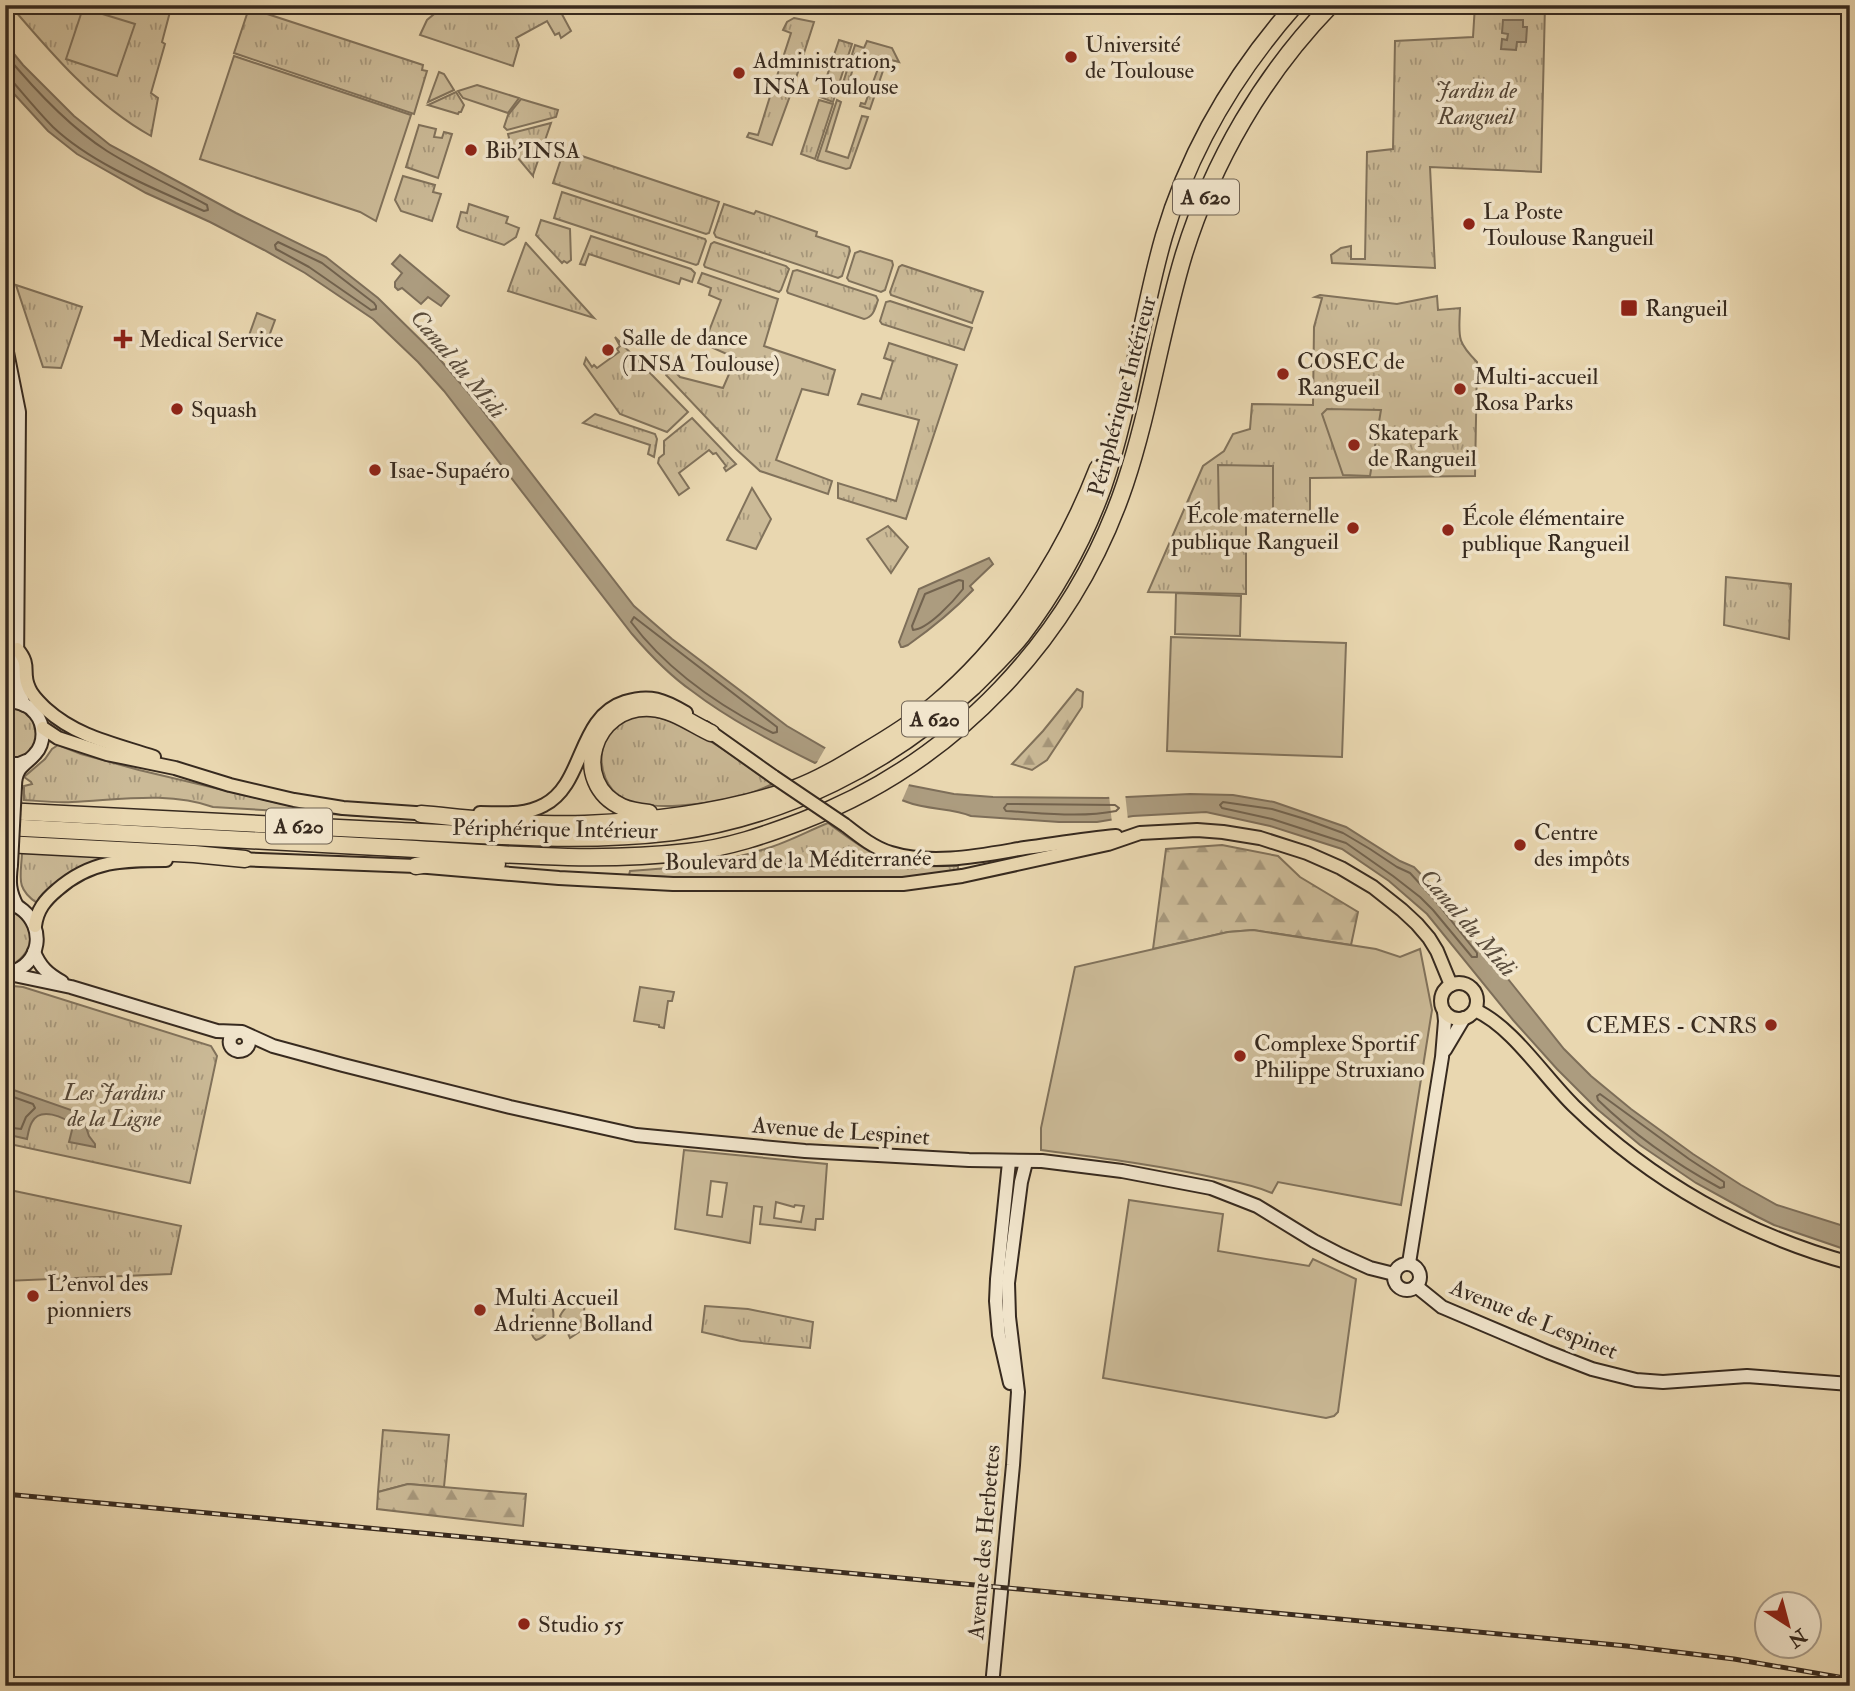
<svg xmlns="http://www.w3.org/2000/svg" width="1855" height="1691" viewBox="0 0 1855 1691" font-family="'IM FELL Double Pica',serif">
	<style>
		.grass { fill: url(#grass-tufts); stroke: #81725b; stroke-width: 2 }
		.forest { fill: url(#forest-firs); stroke: #81725b; stroke-width: 2 }
		.garden { fill: #cbba97; stroke: #81725b; stroke-width: 2; fill-rule: evenodd }
		.water { fill: #ac9c7f; stroke: #7d6e59; stroke-width: 2 }
		.pier { fill: #e9d7b0 }
		.lines { fill: none; stroke-linecap: round; stroke-linejoin: round }
		.shore { stroke: #72634f; stroke-width: 2 }
		.secondary-casing { stroke: #372a1f; stroke-width: 16 }
		.primary-casing { stroke: #372a1f; stroke-width: 16 }
		.highway-casing { stroke: #372a1f; stroke-width: 19 }
		.secondary { stroke: #f1e5cc; stroke-width: 12 }
		.primary { stroke: #e9d7b0; stroke-width: 12 }
		.highway { stroke: #e9d7b0; stroke-width: 16 }
		.rail-casing { stroke: #372a1f; stroke-width: 5 }
		.rail { stroke: #f1e5cc; stroke-width: 2.5; stroke-dasharray: 8; stroke-linecap: butt }
		.secondary-bridge-casing { stroke: #372a1f; stroke-width: 16; stroke-linecap: butt }
		.primary-bridge-casing { stroke: #372a1f; stroke-width: 16; stroke-linecap: butt }
		.secondary-bridge { stroke: #f1e5cc; stroke-width: 12 }
		.primary-bridge { stroke: #e9d7b0; stroke-width: 12 }
		.poi-dot { fill: #8f2418; stroke: #f1e5cc; stroke-width: 2.5 }
		.labels { text-anchor: middle; dominant-baseline: central; stroke-width: 7; stroke-linejoin: round; paint-order: stroke }
		.shield { fill: #f1e5cc; stroke: #6f6253; stroke-width: 2 }
		.shield-label { font-size: 21px; font-weight: bold; fill: #372a1f }
		.poi-label { font-size: 23px; fill: #372a1f; stroke: #f1e5cc; text-anchor: start }
		.park-label { font-size: 23px; font-style: italic; fill: #554737; stroke: #f1e5cc }
		.street-label { font-size: 23px; fill: #372a1f; stroke: #f1e5cc }
		.water-label { font-size: 24px; font-style: italic; fill: #5a4c3c; stroke: #f1e5cc }
	</style>
	<defs>
		<pattern id="grass-tufts" width="24" height="20" patternUnits="userSpaceOnUse" patternTransform="scale(1.75)"><rect width="24" height="20" fill="#cbba97"/><path d="M3 7l-1-3M5 7V3M7 7l1-3M15 17l-1-3M17 17v-4M19 17l1-3" fill="none" stroke="#a6977b"/></pattern>
		<pattern id="forest-firs" width="22" height="20" patternUnits="userSpaceOnUse" patternTransform="scale(1.75)"><rect width="22" height="20" fill="#cbba97"/><path d="M5 1l3.5 6h-7zM16 11l3.5 6h-7z" fill="#a6977b"/></pattern>
	</defs>
	<rect width="100%" height="100%" fill="#e9d7b0"/>
	<filter id="stains"><feTurbulence type="fractalNoise" baseFrequency=".00286" numOctaves="4"/><feColorMatrix values="0 0 0 0 .2 0 0 0 0 .09 0 0 0 0 .02 0 0 0 .5 -.17"/></filter>
	<radialGradient id="worn" r=".72"><stop offset=".6" stop-color="#630" stop-opacity="0"/><stop offset="1" stop-color="#630" stop-opacity=".3"/></radialGradient>
	<!-- grass -->
	<g class="grass">
		<path d="M10 5H164L171 8 162 42 165 44 151 93 158 98 151 136C95 105 51 53 10 5Z"/>
		<path d="M445 5H557L571 31 561 38 559 33 555 35 547 21 516 38 519 45 513 66 420 35 427 20Z"/>
		<path d="M1475 5H1545L1541 172 1430 167 1435 268 1332 263 1331 255 1341 248 1351 246V259H1365L1367 152 1393 149 1395 41 1473 37Z"/>
		<path d="M249 8 423 65 422 70 427 71 414 114 234 53Z"/>
		<path d="M794 18 814 22 795 81 777 76 791 33 783 30 787 22Z"/>
		<path d="M839 40 852 44 833 102 820 97Z"/>
		<path d="M867 41 892 48 899 62 887 59 870 109 860 106 861 103 865 104 880 63 855 54 852 61 855 62 848 85 843 83 855 45 864 48Z"/>
		<path d="M439 72 444 74 454 90 428 102Z"/>
		<path d="M477 85 519 98 508 113 463 98 458 91Z"/>
		<path d="M773 87 791 93 772 145 747 137 749 133 758 135Z"/>
		<path d="M456 92 464 105 461 112H459L458 114 428 105Z"/>
		<path d="M521 99 558 110 556 117 507 130 504 127 508 115Z"/>
		<path d="M819 100 833 104 815 159 801 154Z"/>
		<path d="M837 100 841 102 826 151 848 158 862 116 868 117 850 168 846 169 817 160Z"/>
		<path d="M551 123 533 175V176L507 145 509 138 508 134Z"/>
		<path d="M419 125 436 129 434 137 442 138 444 132 452 134 438 178 406 167Z"/>
		<path d="M564 150 719 202 709 233 706 234 553 183Z"/>
		<path d="M403 176 435 185 433 192 441 194 432 221 401 211 395 200Z"/>
		<path d="M562 192 705 239 706 241 698 264 696 265 554 218Z"/>
		<path d="M469 204 508 217 506 223 519 228 516 237 504 245 460 230 457 227 461 212 467 213Z"/>
		<path d="M724 204 754 214 756 211 817 232 816 236 849 247 850 251 842 276 838 278 716 237 714 233Z"/>
		<path d="M541 220 570 229 571 260 567 263 564 261 562 263 536 235Z"/>
		<path d="M591 236 691 269 695 273 692 282 681 278 679 284 589 254 585 265 580 264Z"/>
		<path d="M526 242V243L594 318 508 291Z"/>
		<path d="M714 242 786 266 789 269 781 290 779 292 705 267 704 265 711 244Z"/>
		<path d="M860 251 892 261 893 265 885 290 881 292 849 281 847 278 855 253Z"/>
		<path d="M902 265 983 292 972 323 891 295 890 292 899 267Z"/>
		<path d="M797 270 876 296 878 300C875 308 874 317 864 319L788 293 787 291 793 271Z"/>
		<path d="M702 273 778 299 764 346 835 370 828 395 802 389 776 460 832 481 828 494 760 471 736 449 666 375 669 365 680 377 723 388 736 358 704 344 721 300 709 295 711 288 698 283Z"/>
		<path d="M16 285 82 307 61 368 43 367Z"/>
		<path d="M1320 295 1397 304 1437 296 1438 310 1460 308C1459 337 1456 341 1477 362L1475 476 1310 478V516L1246 520V594L1148 592 1203 466 1224 451 1233 434 1250 429 1252 404 1313 405 1314 327 1322 298 1315 297Z"/>
		<path d="M890 301 972 328 964 350 882 324 880 321 886 302Z"/>
		<path d="M615 337 688 412 667 432 620 414 584 364 586 358 592 367 594 365 597 368 619 352 617 349 620 346Z"/>
		<path d="M889 343 957 365 906 519 838 498V483L896 501 919 420 858 404 862 394 881 399 893 361 884 358Z"/>
		<path d="M595 414 655 434 657 439 654 457 648 454 650 445 583 423Z"/>
		<path d="M692 418 736 464 726 471 724 468 726 466 716 453 713 454 709 450 679 473 689 488 679 495 658 463 659 458 664 454V441Z"/>
		<path d="M752 488 771 519 756 549 727 540Z"/>
		<path d="M888 526 908 547 891 573 867 539Z"/>
		<path d="M1726 577 1791 584 1789 639 1724 625Z"/>
		<path d="M16 707C50 720 41 761 5 759V708Z"/>
		<path d="M650 716C690 721 739 761 773 784 763 788 753 793 742 796 713 803 647 814 621 797 593 779 595 729 629 718 635 716 643 716 650 716Z"/>
		<path d="M58 745 81 754 139 770 278 803 364 816 213 807C168 791 119 800 72 802 56 803 40 801 24 800V786L32 784 31 782 24 777 45 759 52 749Z"/>
		<path d="M828 823C852 840 877 861 907 865 923 867 941 866 958 866V870L937 875 912 877 687 878 629 875 630 871C676 868 723 863 768 848 788 842 808 831 828 823Z"/>
		<path d="M22 853 123 854C82 867 67 867 37 903 15 888 21 877 22 853Z"/>
		<path d="M5 909C39 919 38 956 5 968Z"/>
		<path d="M13 986 23 987 211 1046 217 1056 190 1183 5 1143V988Z"/>
		<path d="M5 1189 181 1226 171 1274 5 1281Z"/>
		<path d="M541 1297C561 1303 555 1335 536 1340 525 1331 532 1311 537 1299Z"/>
		<path d="M581 1301 584 1303C585 1313 583 1319 585 1328L570 1338 560 1316C565 1306 571 1303 581 1301Z"/>
		<path d="M705 1306 748 1309 813 1322 810 1348 741 1341 702 1332Z"/>
		<path d="M383 1430 449 1435 444 1487 408 1484 378 1492Z"/>
	</g>
	<!-- forest -->
	<g class="forest">
		<path d="M1077 689 1083 692 1082 707 1047 760 1032 770 1012 764 1043 731Z"/>
		<path d="M1222 845 1278 856 1300 877 1358 912 1351 945 1253 930 1228 932 1153 949 1166 849Z"/>
		<path d="M408 1484 526 1494 523 1526 377 1509 378 1492Z"/>
	</g>
	<!-- garden -->
	<g class="garden">
		<path d="M83 8 135 24 117 76 66 59Z"/>
		<path d="M234 56 411 115 376 221 360 212 200 159Z"/>
		<path d="M257 313 275 320 265 347 247 341Z"/>
		<path d="M1327 409 1381 410 1370 476 1343 475 1322 414Z"/>
		<path d="M1218 465 1273 466V518H1219Z"/>
		<path d="M1176 593 1241 596 1240 636 1175 634Z"/>
		<path d="M1171 637 1346 643 1342 757 1167 751Z"/>
		<path d="M1253 930 1376 949 1400 957 1420 949 1432 1010 1401 1205 1278 1182 1272 1193C1256 1186 1241 1183 1225 1180 1164 1166 1103 1158 1041 1150V1128L1075 967 1228 932Z"/>
		<path d="M640 987 674 992 672 1001H668L664 1028 659 1027V1025L634 1021Z"/>
		<path d="M684 1150 827 1164 823 1219H816L815 1230 760 1224 762 1207 754 1206 750 1243 675 1229ZM711 1181 727 1183 722 1217 707 1215ZM776 1202 794 1207 795 1205 804 1206 801 1222 774 1218Z"/>
		<path d="M1129 1200 1223 1214 1218 1251 1309 1266 1313 1259 1356 1279 1338 1412 1334 1416 1326 1418 1103 1378Z"/>
	</g>
	<!-- water -->
	<g class="water">
		<path d="M1503 20H1523V27H1527L1526 42H1517L1516 50 1501 49 1502 39 1507 40 1508 34 1502 33Z"/>
		<path d="M5 43 23 65 74 116 110 145 236 213 326 257 378 298 437 356 473 398 634 606 672 639 787 726 825 748 908 785 954 794 993 797 1106 798 1190 794 1233 795 1274 802 1346 827 1400 861 1414 867 1440 894 1564 1049 1591 1076 1631 1109 1693 1154 1741 1185 1777 1205 1850 1228V1251L1774 1225 1756 1216 1696 1183 1640 1145 1597 1109 1557 1069 1513 1020 1427 914 1389 881 1342 849 1270 826 1206 812 1133 816 1097 822H1059L971 816C953 808 928 810 907 802 877 791 847 776 817 762L815 763C773 742 730 720 692 691 669 675 650 655 632 634L444 391 418 362 373 319 305 273 264 250 210 222 146 193 77 154 48 131 5 84Z"/>
		<path d="M400 255 449 296 441 306 428 297 421 304 402 288 398 290 395 287V282L402 273 392 264Z"/>
		<path d="M989 558 993 564 970 586 973 590C953 611 932 628 908 645L903 647H901L899 642 919 589Z"/>
		<path d="M5 1087 74 1111 84 1121 89 1136 95 1144V1147L69 1142 73 1126C64 1116 40 1107 32 1122 29 1127 28 1134 27 1139L5 1134Z"/>
	</g>
	<!-- pier -->
	<g class="pier">
		<path d="M827 745 910 782 901 803 815 766Z"/>
		<path d="M1125 793 1128 820 1112 823 1109 795Z"/>
	</g>
	<g class="lines">
		<!-- shore -->
		<g class="shore">
			<path d="M5 54C34 89 68 126 107 151 139 171 174 187 207 205L208 210 204 211C155 189 92 164 53 127 39 113 26 97 13 82L5 80"/>
			<path d="M278 242 322 263 374 303 376 306V309L371 310 309 267 276 249 275 245Z"/>
			<path d="M959 580 963 581V589C953 602 928 629 913 630L912 626 925 594Z"/>
			<path d="M634 617 777 727V732L773 733C719 706 667 670 631 622Z"/>
			<path d="M1223 802 1272 809 1305 819 1343 833 1370 849 1397 867 1410 873 1434 899 1477 953V957H1472L1433 910 1420 897 1393 876 1346 843 1272 819 1222 808 1220 805Z"/>
			<path d="M1007 804 1115 805 1119 808 1116 811C1080 818 1043 813 1006 811L1004 808Z"/>
			<path d="M5 1094 33 1104 35 1108 26 1117 21 1129 5 1127"/>
			<path d="M1600 1094 1689 1159 1724 1182V1187L1720 1188C1676 1164 1634 1135 1598 1100L1597 1096Z"/>
		</g>
		<defs>
			<g id="secondary">
				<path d="M5 342 19 412 17 667 18 686 24 705"/>
				<path d="M5 390 7 419 5 506"/>
				<path d="M5 702C17 701 28 704 35 713 45 725 45 743 35 754 30 760 23 764 19 770 16 775 15 780 15 786"/>
				<path d="M5 764H19L26 761"/>
				<path d="M11 865C9 882 9 891 17 906"/>
				<path d="M5 902C33 907 47 940 28 962 23 968 16 971 9 974"/>
				<path d="M34 952C40 967 48 974 62 982"/>
				<path d="M9 974 71 987 217 1031 242 1032 273 1046 343 1065 510 1107 636 1135 805 1151 969 1160 1042 1161 1122 1171 1211 1188 1257 1206 1314 1241 1341 1255 1370 1268 1394 1274"/>
				<path d="M236 1032 231 1036C228 1043 230 1049 238 1051 247 1051 252 1044 247 1035"/>
				<path d="M1445 1050 1464 1018"/>
				<path d="M1009 1162 997 1279 996 1301 999 1335 1010 1383"/>
				<path d="M1409 1263 1442 1057 1445 1021 1444 1011"/>
				<circle cx="1407" cy="1277" r="13"/>
				<path d="M1416 1286 1442 1307 1548 1352 1592 1369 1636 1380 1663 1382 1747 1376 1850 1384"/>
				<path d="M992 1686 1013 1465 1018 1392 1009 1317 1008 1283 1021 1182 1026 1162"/>
			</g>
			<g id="primary">
				<path d="M17 649C32 666 21 672 29 688 32 696 40 703 46 709 77 737 115 744 154 757"/>
				<path d="M43 728 58 738 107 754 175 768 230 785 294 800 343 808 430 814"/>
				<path d="M705 728 774 777"/>
				<path d="M480 813C501 813 524 816 544 805 585 784 577 717 625 702 650 694 664 700 686 713"/>
				<path d="M845 825C859 836 874 848 891 853 933 866 983 855 1025 848 1055 844 1085 839 1116 836"/>
				<path d="M236 859 416 866 559 878 673 884H903L962 876 1108 844 1140 833 1197 830 1223 832 1260 838 1307 853 1341 868 1373 887 1402 910 1417 924 1429 938 1437 951 1451 985"/>
				<path d="M35 926C37 910 45 900 57 890 91 860 123 860 166 860"/>
				<circle cx="1459" cy="1001" r="18"/>
				<path d="M1475 1010C1513 1027 1544 1077 1574 1106 1651 1181 1747 1235 1850 1263"/>
			</g>
			<g id="highway">
				<path d="M5 811C130 817 254 824 379 830 476 834 576 844 673 832 785 817 890 764 973 687 990 670 1007 654 1022 635 1056 590 1084 540 1103 487 1131 406 1140 319 1164 236 1189 151 1236 72 1295 5"/>
				<path d="M649 813C640 812 631 811 622 807 569 783 592 704 651 708 672 709 692 724 711 733"/>
				<path d="M421 814C475 819 530 826 585 824 655 821 727 812 793 789 818 780 841 766 864 752 888 738 912 723 934 705 1008 643 1063 558 1098 468"/>
				<path d="M5 827C130 834 254 840 378 847 481 852 585 864 688 852 728 848 765 835 802 821 954 763 1073 638 1125 484 1150 409 1161 330 1184 254 1213 161 1263 75 1331 5"/>
				<path d="M5 844 194 854 245 859"/>
				<path d="M416 866 440 862 497 864"/>
			</g>
		</defs>
		<!-- secondary casing -->
		<use href="#secondary" class="secondary-casing"/>
		<!-- primary casing -->
		<use href="#primary" class="primary-casing"/>
		<!-- highway casing -->
		<use href="#highway" class="highway-casing"/>
		<!-- secondary -->
		<use href="#secondary" class="secondary"/>
		<!-- primary -->
		<use href="#primary" class="primary"/>
		<!-- highway -->
		<use href="#highway" class="highway"/>
		<defs>
			<path id="rail" d="M5 1494 1627 1646 1734 1659 1850 1679"/>
		</defs>
		<!-- rail casing -->
		<use href="#rail" class="rail-casing"/>
		<!-- rail -->
		<use href="#rail" class="rail"/>
		<defs>
			<path id="secondary-bridge" d="M11 865 15 786"/>
			<path id="primary-bridge" d="M774 777 845 825"/>
		</defs>
		<!-- secondary-bridge casing -->
		<use href="#secondary-bridge" class="secondary-bridge-casing"/>
		<!-- primary-bridge casing -->
		<use href="#primary-bridge" class="primary-bridge-casing"/>
		<!-- secondary-bridge -->
		<use href="#secondary-bridge" class="secondary-bridge"/>
		<!-- primary-bridge -->
		<use href="#primary-bridge" class="primary-bridge"/>
	</g>
	<!-- markers -->
	<g class="poi-dot">
		<circle cx="1071" cy="57" r="7"/>
		<circle cx="739" cy="73" r="7"/>
		<circle cx="471" cy="150" r="7"/>
		<circle cx="1469" cy="224" r="7"/>
		<rect x="1620" y="299" width="18" height="18" rx="3.5"/>
		<path d="M119.5 328.5h7v7h7v7h-7v7h-7v-7h-7v-7h7z"/>
		<circle cx="608" cy="350" r="7"/>
		<circle cx="1283" cy="374" r="7"/>
		<circle cx="1460" cy="389" r="7"/>
		<circle cx="177" cy="409" r="7"/>
		<circle cx="1354" cy="445" r="7"/>
		<circle cx="375" cy="470" r="7"/>
		<circle cx="1353" cy="528" r="7"/>
		<circle cx="1448" cy="530" r="7"/>
		<circle cx="1520" cy="845" r="7"/>
		<circle cx="1771" cy="1025" r="7"/>
		<circle cx="1240" cy="1056" r="7"/>
		<circle cx="33" cy="1296" r="7"/>
		<circle cx="480" cy="1310" r="7"/>
		<circle cx="524" cy="1624" r="7"/>
	</g>
	<g class="labels">
		<!-- shield labels -->
		<g class="shield">
			<rect x="1173" y="179.5" width="66" height="35" rx="5"/>
			<rect x="902" y="701.5" width="66" height="35" rx="5"/>
			<rect x="266" y="808.5" width="66" height="35" rx="5"/>
		</g>
		<g class="shield-label">
			<text x="1206" y="197">A 620</text>
			<text x="935" y="719">A 620</text>
			<text x="299" y="826">A 620</text>
		</g>
		<!-- poi labels -->
		<g class="poi-label">
			<text x="1085" y="44">Université<tspan x="1085" dy="26">de Toulouse</tspan></text>
			<text x="753" y="60">Administration,<tspan x="753" dy="26">INSA Toulouse</tspan></text>
			<text x="485" y="150">Bib'INSA</text>
			<text x="1483" y="211">La Poste<tspan x="1483" dy="26">Toulouse Rangueil</tspan></text>
			<text x="1645" y="308">Rangueil</text>
			<text x="622" y="337">Salle de dance<tspan x="622" dy="26">(INSA Toulouse)</tspan></text>
			<text x="139" y="339">Medical Service</text>
			<text x="1297" y="361">COSEC de<tspan x="1297" dy="26">Rangueil</tspan></text>
			<text x="1474" y="376">Multi-accueil<tspan x="1474" dy="26">Rosa Parks</tspan></text>
			<text x="191" y="409">Squash</text>
			<text x="1368" y="432">Skatepark<tspan x="1368" dy="26">de Rangueil</tspan></text>
			<text x="389" y="470">Isae-Supaéro</text>
			<text x="1339" y="515" text-anchor="end">École maternelle<tspan x="1339" dy="26">publique Rangueil</tspan></text>
			<text x="1462" y="517">École élémentaire<tspan x="1462" dy="26">publique Rangueil</tspan></text>
			<text x="1534" y="832">Centre<tspan x="1534" dy="26">des impôts</tspan></text>
			<text x="1757" y="1025" text-anchor="end">CEMES - CNRS</text>
			<text x="1254" y="1043">Complexe Sportif<tspan x="1254" dy="26">Philippe Struxiano</tspan></text>
			<text x="47" y="1283">L'envol des<tspan x="47" dy="26">pionniers</tspan></text>
			<text x="494" y="1297">Multi Accueil<tspan x="494" dy="26">Adrienne Bolland</tspan></text>
			<text x="538" y="1624">Studio 55</text>
		</g>
		<!-- park labels -->
		<g class="park-label">
			<text x="1476" y="90">Jardin de<tspan x="1476" dy="26">Rangueil</tspan></text>
			<text x="114" y="1092">Les Jardins<tspan x="114" dy="26">de la Ligne</tspan></text>
		</g>
		<!-- street labels -->
		<g class="street-label">
			<text transform="translate(1122 396) rotate(-75)">Périphérique Intérieur</text>
			<text transform="translate(555 829) rotate(1)">Périphérique Intérieur</text>
			<text transform="translate(798 860) rotate(-1)">Boulevard de la Méditerranée</text>
			<text transform="translate(841 1131) rotate(4)">Avenue de Lespinet</text>
			<text transform="translate(1534 1319) rotate(22)">Avenue de Lespinet</text>
			<text transform="translate(984 1542) rotate(-85)">Avenue des Herbettes</text>
		</g>
		<!-- water labels -->
		<g class="water-label">
			<text transform="translate(458 364) rotate(50)">Canal du Midi</text>
			<text transform="translate(1468 923) rotate(49)">Canal du Midi</text>
		</g>
	</g>
	<!-- margin -->
	<rect width="1855" height="1691" fill="none" stroke="#e9d7b0" stroke-width="28"/>
	<rect x="7" y="7" width="1841" height="1677" fill="none" stroke="#372a1f" stroke-width="3.5"/>
	<rect x="14" y="14" width="1827" height="1663" fill="none" stroke="#372a1f" stroke-width="2"/>
	<!-- north arrow -->
	<g transform="translate(1788 1625) rotate(144)"><circle r="33" fill="#f1e5cc" stroke="#a79a87" stroke-width="2"/>
	<path d="M0-5L12 26L0 18L-12 26Z" fill="#8f2418"/>
	<text y="-10" font-size="19" font-weight="bold" text-anchor="middle" fill="#372a1f">N</text>
	</g>
	<rect width="100%" height="100%" filter="url(#stains)"/>
	<rect width="100%" height="100%" fill="url(#worn)"/>
</svg>
